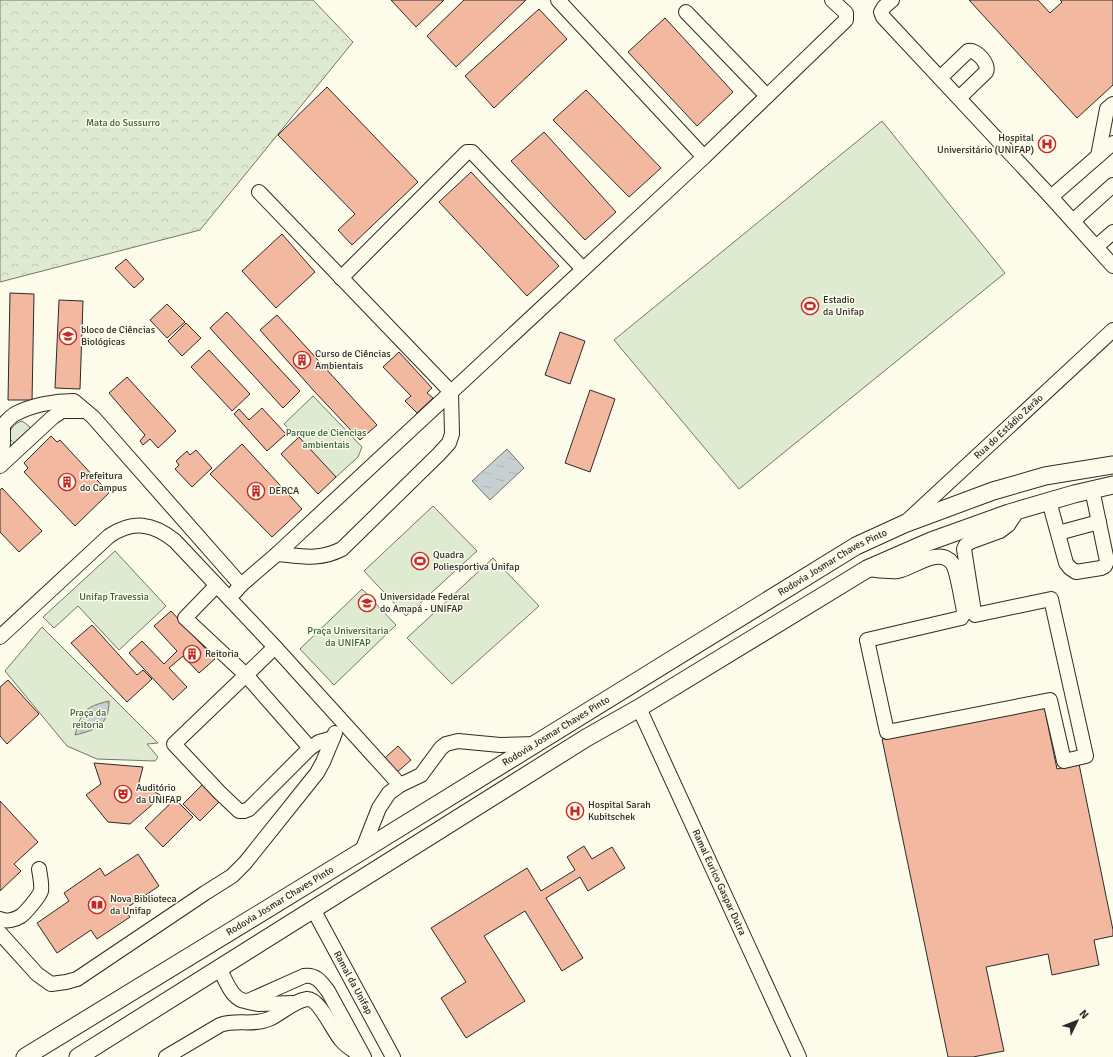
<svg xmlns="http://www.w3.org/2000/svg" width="1113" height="1057" viewBox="0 0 1113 1057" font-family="Signika,sans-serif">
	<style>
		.forest { fill: url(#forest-crowns); stroke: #74746e }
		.park { fill: #deebd1; stroke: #74746e }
		.water { fill: url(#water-ripples); stroke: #74746e }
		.building { fill: #f2b8a0; stroke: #2b2b2b }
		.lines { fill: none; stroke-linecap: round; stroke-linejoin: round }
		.minor-casing { stroke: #2b2b2b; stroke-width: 16 }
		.major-casing { stroke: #2b2b2b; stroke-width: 19 }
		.minor { stroke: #fdfbea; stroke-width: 14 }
		.major { stroke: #fdfbea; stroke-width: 17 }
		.labels { text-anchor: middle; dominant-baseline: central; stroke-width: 3; stroke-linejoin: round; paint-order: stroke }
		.park-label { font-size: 10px; fill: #34623c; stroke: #fdfbea }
		.poi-label { font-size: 10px; fill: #2b2b2b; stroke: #fdfbea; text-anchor: start }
		.street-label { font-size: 10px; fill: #2b2b2b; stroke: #fdfbea }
	</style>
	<defs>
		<pattern id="forest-crowns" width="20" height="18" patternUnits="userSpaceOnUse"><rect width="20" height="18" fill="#deebd1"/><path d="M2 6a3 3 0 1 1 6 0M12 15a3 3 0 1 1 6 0" fill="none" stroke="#bfcab4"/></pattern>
		<pattern id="water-ripples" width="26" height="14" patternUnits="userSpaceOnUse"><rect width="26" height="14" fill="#c7d0d0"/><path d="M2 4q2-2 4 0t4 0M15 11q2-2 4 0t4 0" fill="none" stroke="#abb3b3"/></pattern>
	</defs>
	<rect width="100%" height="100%" fill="#fdfbea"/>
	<!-- forest -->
	<path class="forest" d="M0 0H313L353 42 200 230 0 282Z"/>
	<!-- park -->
	<g class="park">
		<path d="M882 121 1005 273 739 489 614 340Z"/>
		<path d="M313 396 362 447 358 457 335 478 284 424Z"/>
		<path d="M22 421 29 426 30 429 17 444C2 439 11 424 22 421Z"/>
		<path d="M433 506 477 551 406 616 364 571Z"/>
		<path d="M115 551 166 606 119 650 78 606 54 628 43 617Z"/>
		<path d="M493 558 539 606 452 684 407 638Z"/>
		<path d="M362 589 396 625 334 685 300 649Z"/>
		<path d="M42 627 158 743 147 744 158 757 155 761 97 759 67 746 5 671Z"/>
	</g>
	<!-- water -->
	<g class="water">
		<path d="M507 449 524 468 490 500 472 481Z"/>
		<path d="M109 701C109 725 96 730 75 735 82 710 85 707 109 701Z"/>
	</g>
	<!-- building -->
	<g class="building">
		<path d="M391 0H444L416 27Z"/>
		<path d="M464 0H526L456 67 427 36Z"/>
		<path d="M969 0H1038L1050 13 1062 2 1060 0H1113V85L1077 118Z"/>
		<path d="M539 9 567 39 494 108 465 76Z"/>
		<path d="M665 18 733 92 697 126 628 52Z"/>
		<path d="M327 87 418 182 352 245 338 230 355 214 278 135Z"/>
		<path d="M586 90 661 168 629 197 553 120Z"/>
		<path d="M544 132 616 212 585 240 511 161Z"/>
		<path d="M471 172 559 266 527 296 439 202Z"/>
		<path d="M282 234 315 272 276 308 242 271Z"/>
		<path d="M126 259 144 279 134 288 115 268Z"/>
		<path d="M10 293 34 294 32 402 31 400H8Z"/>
		<path d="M59 300 83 301 80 389 55 388Z"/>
		<path d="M167 304 185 322 167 338 150 320Z"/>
		<path d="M227 312 300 391 283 408 210 328Z"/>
		<path d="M277 315 377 425 360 440 314 391 260 330Z"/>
		<path d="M186 323 201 338 182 356 168 341Z"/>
		<path d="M560 332 585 341 570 384 545 375Z"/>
		<path d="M209 350 250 394 232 411 191 367Z"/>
		<path d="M399 352 432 388 427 393 433 398 417 413 405 401 411 396 383 367Z"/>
		<path d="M127 377 176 431 158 448 150 439 143 445 140 441 145 435 109 393Z"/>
		<path d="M590 390 615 399 590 472 565 463Z"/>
		<path d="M262 408 286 434 267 451 234 414 239 409 249 420Z"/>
		<path d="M51 436 57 442 60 440 109 493 75 526 24 472 28 468 24 463Z"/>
		<path d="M299 437 336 477 318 494 281 454Z"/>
		<path d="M242 444 302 509 272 537 210 474Z"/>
		<path d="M196 450 212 468 192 487 175 469 179 465 176 461 187 451 190 455Z"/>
		<path d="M2 488 42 531 19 552 0 532V490Z"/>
		<path d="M171 611 215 659 199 673 183 656 169 668 187 687 173 700 129 653 142 641 164 664 177 651 154 626Z"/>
		<path d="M92 625 137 675 143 670 152 679 127 702 71 643Z"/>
		<path d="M8 680 39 714 7 744 0 736V687Z"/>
		<path d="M1044 706 1057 769 1079 764 1113 930V936L1094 940 1099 965 1052 975 1048 954 986 967 1004 1051 973 1057H948L882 739Z"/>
		<path d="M398 746 411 760 387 781 375 767Z"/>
		<path d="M94 763 143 767 138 786 155 792 162 796 130 824 108 822 86 795 101 784Z"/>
		<path d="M205 782 222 799 200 821 183 804Z"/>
		<path d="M175 799 193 817 163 847 145 828Z"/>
		<path d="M0 801 38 842 14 864 21 871 0 891Z"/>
		<path d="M584 846 592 859 612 847 625 868 588 891 580 877 546 898 583 958 562 971 525 911 484 936 525 1001 466 1038 441 998 466 982 431 928 527 868 541 891 575 870 567 857Z"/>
		<path d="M138 854 159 886 125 909 130 917 97 939 91 930 57 953 37 923 69 901 64 893 100 868 105 876Z"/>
	</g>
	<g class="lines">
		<defs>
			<g id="minor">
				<path d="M558 0 704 157 846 20V13L832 0"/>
				<path d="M892 0 884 7 881 12 883 17 1051 197 1113 266"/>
				<path d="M686 12 767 96"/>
				<path d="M940 78 968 51C976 49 990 64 986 72L959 98"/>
				<path d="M1098 156 1107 109 1113 104"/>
				<path d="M259 192 451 392 452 434 449 443 439 454 342 549C318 561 302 556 277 554"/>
				<path d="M1051 197 1113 143"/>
				<path d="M1073 221 1113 185"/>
				<path d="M1096 247 1113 232"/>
				<path d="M341 278 467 152H472L583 269"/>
				<path d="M0 456 3 444V425C7 421 10 417 15 414 32 405 55 401 74 401L93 417 241 585 235 592"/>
				<path d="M0 466 53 417 62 411H85"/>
				<path d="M1049 501 1066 563 1070 568 1076 572 1101 568 1105 566 1107 561 1092 489"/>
				<path id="s1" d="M906 522 1113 330"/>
				<path d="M1058 533 1099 522"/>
				<path d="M867 569C877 570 888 572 898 571 913 568 939 546 952 563 957 569 962 602 964 611L963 615 961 618 867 640 887 732 1050 700 1064 761 1086 756 1051 599 975 615 974 612 964 549 966 545 970 542 1000 531 1008 525 1018 510"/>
				<path d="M241 585 277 554 704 157"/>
				<path d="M216 586 185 618 246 675 275 647"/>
				<path d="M0 637 109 536C133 520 153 523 175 541L275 647 400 785"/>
				<path id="s2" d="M639 708 799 1057"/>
				<path d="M310 748 249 809 244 811H239L219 792 174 744 246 675 310 748 319 742 333 738 335 733"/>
				<path d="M362 851 379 808 389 793 400 785 421 775 441 748 446 744 458 741 500 745 536 744"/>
				<path id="s3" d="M313 909 393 1057"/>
				<path d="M0 919C6 922 15 920 21 916 26 912 39 897 41 891 42 884 40 876 39 869"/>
				<path d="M0 933 37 974 51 984 66 982 77 979 205 893 232 876 245 863 317 773 323 762 333 738"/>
				<path d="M219 968C226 980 232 1002 248 1001L304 976C316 974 321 982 328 991L364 1057"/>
				<path d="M248 1002 258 1004 295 1003"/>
				<path d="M166 1057 220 1025C236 1019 253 1026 269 1019 281 1014 293 1001 307 999 319 998 333 1031 341 1040 347 1047 355 1052 363 1057"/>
			</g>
			<g id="major">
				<path id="s4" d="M25 1057 362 851 856 546 904 524 993 491 1045 476 1113 465"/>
				<path d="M78 1057 586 738 639 708 867 569 931 541 1009 513 1074 494 1113 485"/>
			</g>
		</defs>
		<!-- minor casing -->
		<use href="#minor" class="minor-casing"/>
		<!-- major casing -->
		<use href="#major" class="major-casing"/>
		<!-- minor -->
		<use href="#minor" class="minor"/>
		<!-- major -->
		<use href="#major" class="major"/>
	</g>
	<!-- icons -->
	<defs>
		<symbol id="hospital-ring" viewBox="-11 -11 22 22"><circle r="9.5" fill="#fdfbea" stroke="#c62828" stroke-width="1.5"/><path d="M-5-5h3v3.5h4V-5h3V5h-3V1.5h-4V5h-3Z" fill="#c62828"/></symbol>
		<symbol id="stadium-ring" viewBox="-11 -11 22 22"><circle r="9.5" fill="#fdfbea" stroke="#c62828" stroke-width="1.5"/><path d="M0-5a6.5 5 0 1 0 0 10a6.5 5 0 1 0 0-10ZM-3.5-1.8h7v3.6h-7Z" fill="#c62828"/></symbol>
		<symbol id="university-ring" viewBox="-11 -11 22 22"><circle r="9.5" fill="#fdfbea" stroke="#c62828" stroke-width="1.5"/><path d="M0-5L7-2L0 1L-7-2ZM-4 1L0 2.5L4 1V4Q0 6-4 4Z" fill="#c62828"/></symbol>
		<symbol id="building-ring" viewBox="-11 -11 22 22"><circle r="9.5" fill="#fdfbea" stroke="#c62828" stroke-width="1.5"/><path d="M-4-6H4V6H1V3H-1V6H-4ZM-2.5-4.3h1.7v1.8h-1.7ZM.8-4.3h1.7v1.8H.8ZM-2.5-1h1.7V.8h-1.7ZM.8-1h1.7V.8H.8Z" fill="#c62828"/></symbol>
		<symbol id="theatre-ring" viewBox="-11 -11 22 22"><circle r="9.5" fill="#fdfbea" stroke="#c62828" stroke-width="1.5"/><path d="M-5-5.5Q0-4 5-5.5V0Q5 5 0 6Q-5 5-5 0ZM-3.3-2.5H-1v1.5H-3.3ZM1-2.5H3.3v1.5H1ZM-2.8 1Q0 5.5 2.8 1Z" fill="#c62828"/></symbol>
		<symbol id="library-ring" viewBox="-11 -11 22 22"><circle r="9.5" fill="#fdfbea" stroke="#c62828" stroke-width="1.5"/><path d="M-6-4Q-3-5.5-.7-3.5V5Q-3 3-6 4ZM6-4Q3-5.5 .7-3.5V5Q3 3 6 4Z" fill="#c62828"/></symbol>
	</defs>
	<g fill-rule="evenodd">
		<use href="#hospital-ring" x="1037" y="134" width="20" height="20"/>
		<use href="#stadium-ring" x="800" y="296" width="20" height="20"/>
		<use href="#university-ring" x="58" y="326" width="20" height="20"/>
		<use href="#building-ring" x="292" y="350" width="20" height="20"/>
		<use href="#building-ring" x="57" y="472" width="20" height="20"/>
		<use href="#building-ring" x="246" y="481" width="20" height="20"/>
		<use href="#stadium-ring" x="410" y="551" width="20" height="20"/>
		<use href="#university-ring" x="357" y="593" width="20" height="20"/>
		<use href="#building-ring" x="182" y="644" width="20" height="20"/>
		<use href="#theatre-ring" x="113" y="784" width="20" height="20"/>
		<use href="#hospital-ring" x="565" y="801" width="20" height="20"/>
		<use href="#library-ring" x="87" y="895" width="20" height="20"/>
	</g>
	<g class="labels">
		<!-- park labels -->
		<g class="park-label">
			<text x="123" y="123">Mata do Sussurro</text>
			<text x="326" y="433">Parque de Ciencias<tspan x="326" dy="12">ambientais</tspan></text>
			<text x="114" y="597">Unifap Travessia</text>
			<text x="348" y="631">Praça Universitaria<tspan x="348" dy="12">da UNIFAP</tspan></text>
			<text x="88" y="713">Praça da<tspan x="88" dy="12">reitoria</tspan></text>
		</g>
		<!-- poi labels -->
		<g class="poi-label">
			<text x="1034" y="138" text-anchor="end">Hospital<tspan x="1034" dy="12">Universitário (UNIFAP)</tspan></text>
			<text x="823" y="300">Estadio<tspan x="823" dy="12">da Unifap</tspan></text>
			<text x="81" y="330">bloco de Ciências<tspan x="81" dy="12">Biológicas</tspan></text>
			<text x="315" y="354">Curso de Ciências<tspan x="315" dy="12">Ambientais</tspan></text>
			<text x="80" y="476">Prefeitura<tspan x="80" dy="12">do Campus</tspan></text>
			<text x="269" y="491">DERCA</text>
			<text x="433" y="555">Quadra<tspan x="433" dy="12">Poliesportiva Unifap</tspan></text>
			<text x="380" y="597">Universidade Federal<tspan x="380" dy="12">do Amapá - UNIFAP</tspan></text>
			<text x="205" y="654">Reitoria</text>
			<text x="136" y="788">Auditório<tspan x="136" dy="12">da UNIFAP</tspan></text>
			<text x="588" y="805">Hospital Sarah<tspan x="588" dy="12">Kubitschek</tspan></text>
			<text x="110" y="899">Nova Biblioteca<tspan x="110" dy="12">da Unifap</tspan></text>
		</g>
		<!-- street labels -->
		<g class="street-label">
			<text stroke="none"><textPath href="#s1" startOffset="140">Rua do Estádio Zerão</textPath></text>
			<text stroke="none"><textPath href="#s4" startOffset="947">Rodovia Josmar Chaves Pinto</textPath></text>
			<text stroke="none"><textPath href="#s4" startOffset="623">Rodovia Josmar Chaves Pinto</textPath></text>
			<text stroke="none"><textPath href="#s2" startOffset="192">Ramal Eurico Gaspar Dutra</textPath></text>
			<text stroke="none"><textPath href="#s4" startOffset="299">Rodovia Josmar Chaves Pinto</textPath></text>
			<text stroke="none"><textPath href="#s3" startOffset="84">Ramal da Unifap</textPath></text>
		</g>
	</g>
	<!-- north arrow -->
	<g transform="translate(1077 1021) rotate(47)" stroke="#fdfbea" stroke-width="3" paint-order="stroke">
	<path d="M0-3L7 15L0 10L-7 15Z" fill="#2b2b2b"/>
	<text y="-6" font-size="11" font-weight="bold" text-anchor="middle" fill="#2b2b2b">N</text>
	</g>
</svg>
